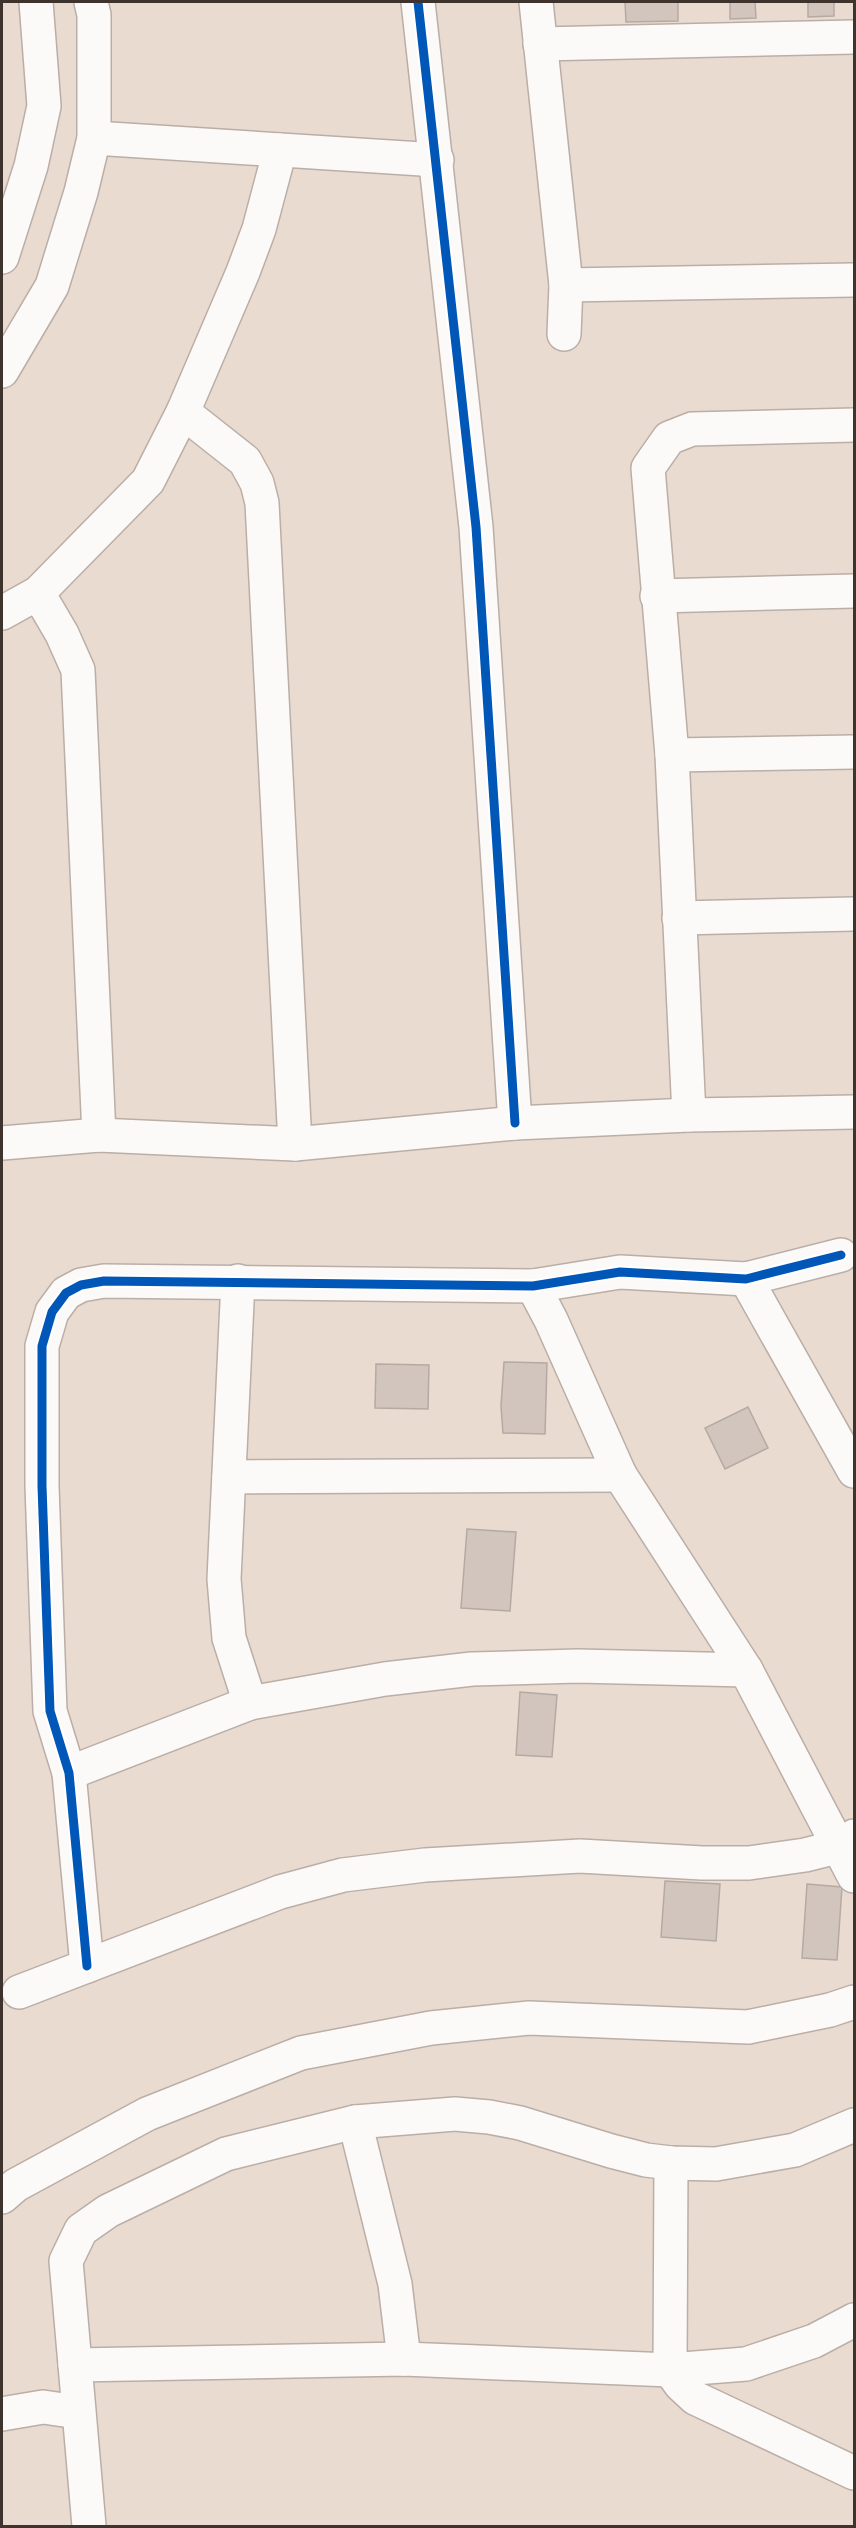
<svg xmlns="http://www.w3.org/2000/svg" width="856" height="2528" viewBox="0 0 856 2528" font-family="'Fira Sans Condensed',sans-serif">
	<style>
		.building { fill: #d1c5bd; stroke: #b5aaa2; stroke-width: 1.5 }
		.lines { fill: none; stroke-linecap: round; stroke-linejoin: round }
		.minor-casing { stroke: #baaea6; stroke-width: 36 }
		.minor { stroke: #fcfaf8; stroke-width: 33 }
		.cycleway-casing { stroke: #fff; stroke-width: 13 }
		.cycleway { stroke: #0057b8; stroke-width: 9 }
	</style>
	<rect width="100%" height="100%" fill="#eadbd0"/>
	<!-- building -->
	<g class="building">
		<path d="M625 2H678V21L626 22Z"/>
		<path d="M730 2H755L756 18 730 19Z"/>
		<path d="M808 2H834V16L808 17Z"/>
		<path d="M504 1362 547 1363 545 1434 503 1433 501 1406Z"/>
		<path d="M376 1364 429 1365 428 1409 375 1408Z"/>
		<path d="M748 1407 768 1448 725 1469 705 1428Z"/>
		<path d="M467 1529 516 1532 510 1611 461 1608Z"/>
		<path d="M520 1692 557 1695 552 1757 516 1755Z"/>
		<path d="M665 1881 720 1884 716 1941 661 1937Z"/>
		<path d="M807 1884 842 1887 837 1960 802 1958Z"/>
	</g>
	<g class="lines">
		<defs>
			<g id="minor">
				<path d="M418 2 476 527 515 1123"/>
				<path d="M536 2 566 285 564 334"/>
				<path d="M540 44 854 37"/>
				<path d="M94 138 437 160"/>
				<path d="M2 257 31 166 44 106 36 2"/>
				<path d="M566 285 854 280"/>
				<path d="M2 371 52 286 81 192 94 138V15L91 2"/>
				<path d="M183 412 245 461 257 483 262 503 295 1144"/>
				<path d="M38 593 62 634 78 670 99 1135"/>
				<path d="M657 596 854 591"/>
				<path d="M2 613 38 593 148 481 183 412 243 272 259 229 280 150"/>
				<path d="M672 755 854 752"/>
				<path d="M679 918 854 914"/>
				<path d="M689 1115 672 755 648 468 669 438 692 429 854 425"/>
				<path d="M2 1143 99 1135 295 1144 515 1123 689 1115 854 1112"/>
				<path d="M746 1279 854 1471"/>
				<path d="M238 1281 224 1579 229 1638 250 1703"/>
				<path d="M533 1286 551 1320 620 1475 746 1670 854 1876"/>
				<path d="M229 1477 620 1475"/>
				<path d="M69 1773 250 1703 385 1679 472 1669 578 1666 746 1670"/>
				<path d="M87 1966 69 1773 50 1711 42 1486V1346L52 1312 66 1293 81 1285 104 1281 533 1286 620 1272 746 1279 841 1255"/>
				<path d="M19 1992 280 1892 343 1875 425 1865 580 1856 702 1863H749L805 1855 841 1846 854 1836"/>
				<path d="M355 2122 395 2284 404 2359"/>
				<path d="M671 2163 670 2370 681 2385 695 2398 854 2473"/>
				<path d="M2 2197 16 2185 147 2114 301 2053 431 2028 529 2018 748 2027 830 2010 854 2002"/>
				<path d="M75 2365 404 2359 670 2370 746 2364 814 2341 854 2320"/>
				<path d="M2 2414 43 2407 78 2412"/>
				<path d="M89 2526 66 2261 81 2230 108 2211 226 2154 355 2122 455 2114 489 2117 520 2123 611 2151 646 2160 671 2163 716 2164 795 2150 854 2125"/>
			</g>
		</defs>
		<!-- minor casing -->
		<use href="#minor" class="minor-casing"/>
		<!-- minor -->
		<use href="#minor" class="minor"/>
		<defs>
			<g id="cycleway">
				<path d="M418 2 476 527 515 1123"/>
				<path d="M87 1966 69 1773 50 1711 42 1486V1346L52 1312 66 1293 81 1285 104 1281 533 1286 620 1272 746 1279 841 1255"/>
			</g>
		</defs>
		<!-- cycleway casing -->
		<use href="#cycleway" class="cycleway-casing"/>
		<!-- cycleway -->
		<use href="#cycleway" class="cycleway"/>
	</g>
	<!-- border -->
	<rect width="856" height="2528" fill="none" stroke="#3f342d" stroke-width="6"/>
</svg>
